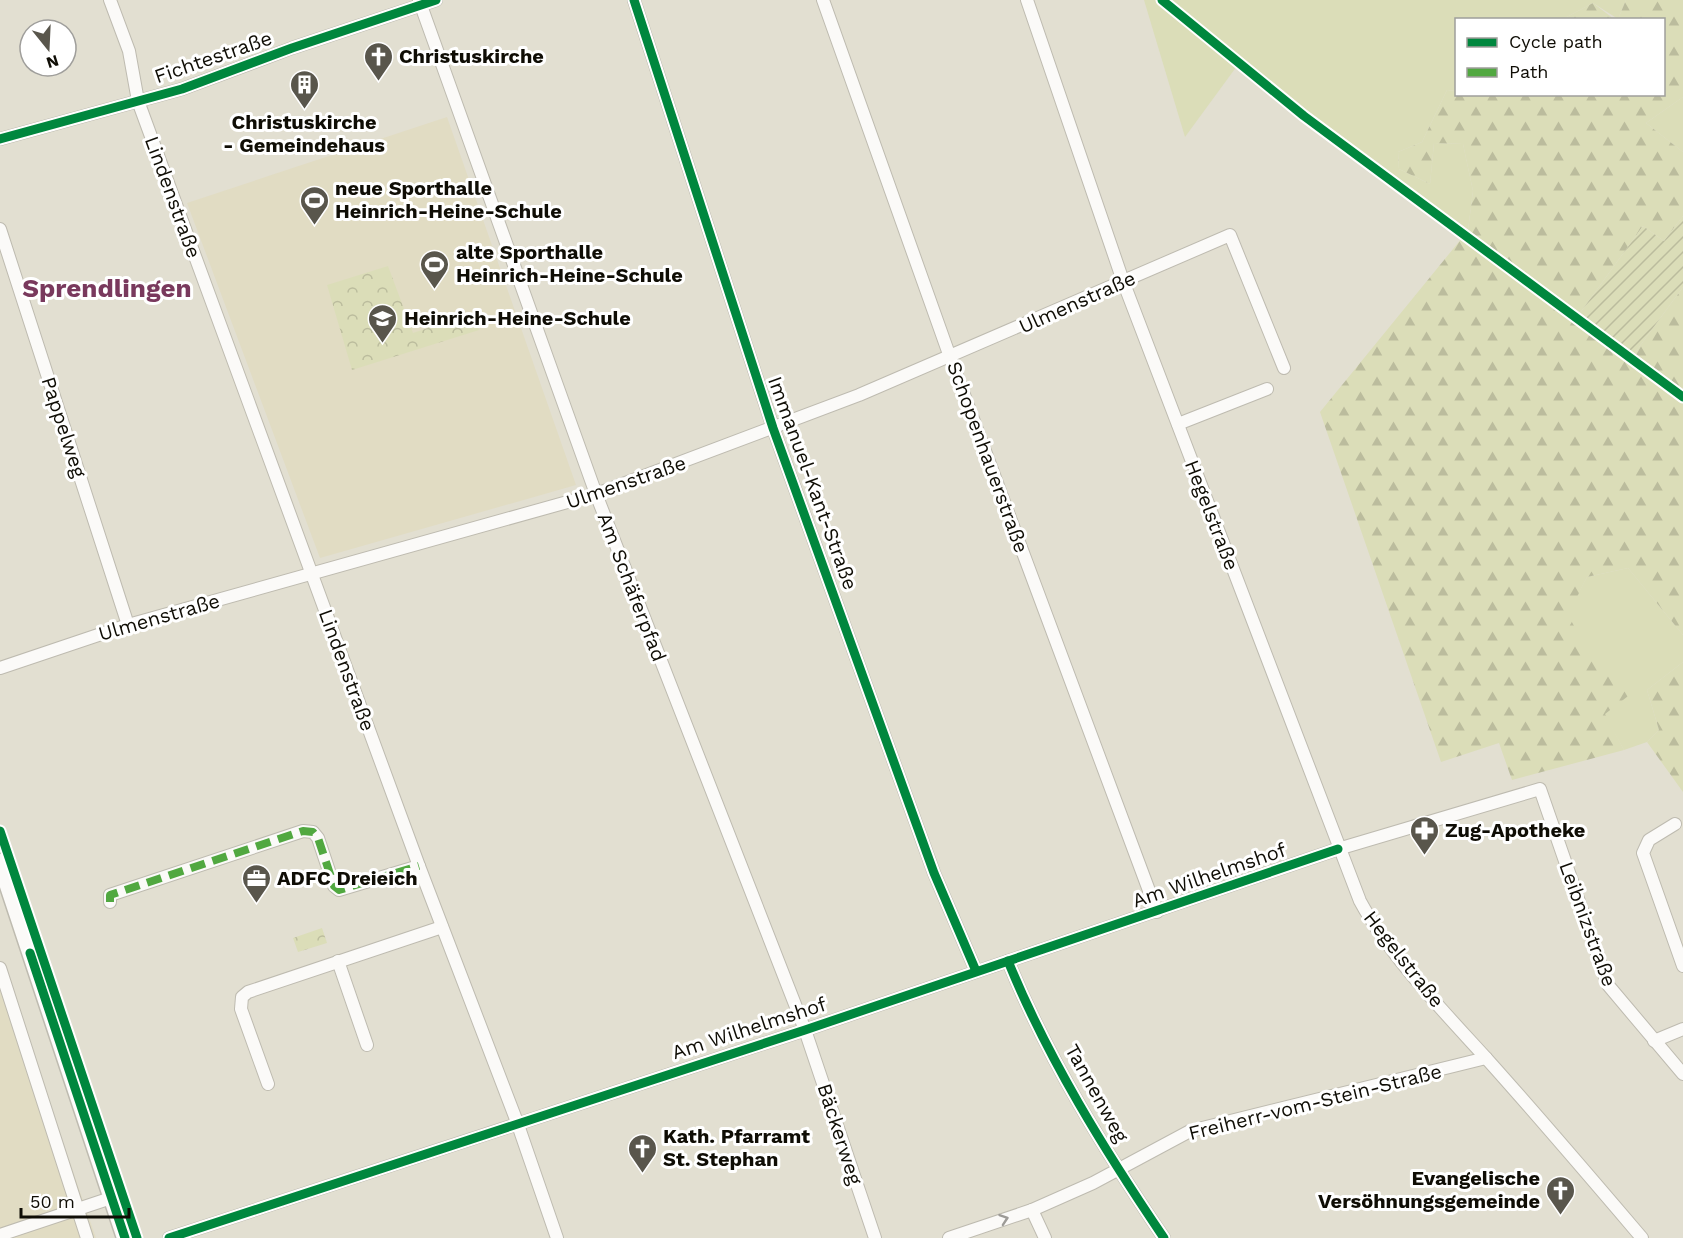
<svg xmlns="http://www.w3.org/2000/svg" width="1683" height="1238" viewBox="0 0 1683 1238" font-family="'Work Sans',sans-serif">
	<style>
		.built { fill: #e1dcc3 }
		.grass { fill: #dbddb8 }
		.forest { fill: url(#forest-firs) }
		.park { fill: url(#park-crowns) }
		.garden { fill: url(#garden-furrows) }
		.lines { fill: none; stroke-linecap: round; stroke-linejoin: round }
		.street-casing { stroke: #bebbb0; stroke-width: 14 }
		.secondary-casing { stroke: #bebbb0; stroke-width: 19 }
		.street { stroke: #fbfaf8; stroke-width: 12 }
		.secondary { stroke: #fbfaf8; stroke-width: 16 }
		.quiet { stroke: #51a840; stroke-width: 8; stroke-dasharray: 15 8; stroke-linecap: butt }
		.cycleway-casing { stroke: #fff; stroke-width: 13 }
		.cycleway { stroke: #00873e; stroke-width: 9 }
		.oneway { stroke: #9d9b97 }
		.labels { text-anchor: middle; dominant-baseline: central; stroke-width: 6; stroke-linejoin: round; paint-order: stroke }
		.poi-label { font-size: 20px; font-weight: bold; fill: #0f0d05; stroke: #fff; text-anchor: start }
		.street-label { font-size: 20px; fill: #0f0d05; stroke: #fff }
		.district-label { font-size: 26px; font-weight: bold; fill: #79395d; stroke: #fff }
	</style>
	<defs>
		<pattern id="forest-firs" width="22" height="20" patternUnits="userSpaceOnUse" patternTransform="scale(1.5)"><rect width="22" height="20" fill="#dbddb8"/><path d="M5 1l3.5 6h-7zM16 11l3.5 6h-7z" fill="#bbbc9d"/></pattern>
		<pattern id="park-crowns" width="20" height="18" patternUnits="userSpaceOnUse" patternTransform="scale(1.5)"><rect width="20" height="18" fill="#dbddb8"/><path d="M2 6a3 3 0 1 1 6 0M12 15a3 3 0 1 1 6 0" fill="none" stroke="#bbbc9d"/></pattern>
		<pattern id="garden-furrows" width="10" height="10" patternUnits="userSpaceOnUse" patternTransform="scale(1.5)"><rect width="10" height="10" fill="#dbddb8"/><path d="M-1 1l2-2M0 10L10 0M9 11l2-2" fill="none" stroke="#bbbc9d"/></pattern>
	</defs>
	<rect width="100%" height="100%" fill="#e2dfd1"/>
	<!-- built -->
	<g class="built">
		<path d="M447 117 576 485 320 558 187 203Z"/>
		<path d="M0 961 96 1238H0Z"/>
	</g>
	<!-- grass -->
	<g class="grass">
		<path d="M1144 0H1156L1237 66 1185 137Z"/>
		<path d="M1168 0H1626L1618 19 1593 3 1563 19 1456 20V91L1447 90 1422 142 1398 152 1399 169 1430 184 1434 143 1463 144 1473 191 1468 230 1338 135Z"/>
		<path d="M1683 97V152L1646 123Z"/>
		<path d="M1628 568 1683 635V662L1647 690 1659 730 1647 742 1624 750 1604 714 1631 693 1598 670 1567 615 1587 577Z"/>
	</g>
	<!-- forest -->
	<g class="forest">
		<path d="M1626 0H1683V97L1646 123 1683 152V216L1664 241 1643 226 1580 313 1468 230 1473 191 1463 144 1434 143 1430 184 1399 169 1398 152 1422 142 1447 90 1456 91V94H1664V20L1618 19Z"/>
		<path d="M1593 3 1614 19H1563Z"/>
		<path d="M1462 238 1683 403V635L1628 568 1587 577 1568 615 1598 669 1632 693 1605 714 1624 750 1512 780 1499 743 1441 762 1320 412Z"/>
		<path d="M1683 287V389L1634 354Z"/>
		<path d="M1683 662V792L1647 742 1659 730 1647 690Z"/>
	</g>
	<!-- park -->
	<g class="park">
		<path d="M388 266 413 333 473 313 479 330 352 370 327 285Z"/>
		<path d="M322 928 327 943 298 952 293 938Z"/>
	</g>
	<!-- garden -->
	<path class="garden" d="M1683 216V287L1634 354 1580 313 1643 226 1664 241Z"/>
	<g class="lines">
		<defs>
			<g id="street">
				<path d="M110 0 129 51 138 101 419 866 517 1122 557 1238"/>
				<path d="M419 0 596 494 805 1030 875 1238"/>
				<path d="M634 0 773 428 934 873 976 971"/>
				<path d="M823 0 950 357 1157 912"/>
				<path d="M1027 0 1123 281 1360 901C1389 955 1444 1012 1486 1058 1539 1117 1590 1177 1642 1238"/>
				<path d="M0 139 182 89 292 48 436 0"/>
				<path d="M0 229 128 625"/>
				<path d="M1178 424 1267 389"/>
				<path d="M0 668 128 625 596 494 859 395 1230 235 1284 368"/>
				<path d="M1675 824 1649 840 1643 853 1683 966"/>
				<path d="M110 902V895L303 831 313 832 318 838 334 886 339 890 419 866"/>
				<path d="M338 961 367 1045"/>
				<path d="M1008 961C1048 1059 1105 1151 1164 1238"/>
				<path d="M0 968 87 1238"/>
				<path d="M1654 1041 1683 1029"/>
				<path d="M268 1084 241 1009 242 997 248 992 442 927"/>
				<path d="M1032 1210 1045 1238"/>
				<path d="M0 1235 111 1198"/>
				<path d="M169 1238 805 1030 1338 849 1540 789 1608 985 1683 1074"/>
				<path d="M949 1238 1032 1210 1093 1183 1190 1131 1486 1058"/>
			</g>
			<path id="secondary" d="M0 862 125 1238"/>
		</defs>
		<!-- street casing -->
		<use href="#street" class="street-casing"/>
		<!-- secondary casing -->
		<use href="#secondary" class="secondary-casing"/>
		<!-- street -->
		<use href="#street" class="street"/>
		<!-- secondary -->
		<use href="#secondary" class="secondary"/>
		<!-- quiet -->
		<path class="quiet" d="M110 902V895L303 831 313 832 318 838 334 886 339 890 419 866"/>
		<defs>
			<g id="cycleway">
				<path d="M634 0 773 428 934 873 976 971"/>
				<path d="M1162 0 1304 116 1683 397"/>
				<path d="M0 139 182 89 292 48 436 0"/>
				<path d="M0 831 137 1238"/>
				<path d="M30 953 125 1238"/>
				<path d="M1008 961C1048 1059 1105 1151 1164 1238"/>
				<path d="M169 1238 805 1030 1338 849"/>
			</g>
		</defs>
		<!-- cycleway casing -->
		<use href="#cycleway" class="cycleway-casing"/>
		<!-- cycleway -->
		<use href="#cycleway" class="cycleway"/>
	</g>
	<!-- one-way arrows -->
	<defs><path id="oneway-chevron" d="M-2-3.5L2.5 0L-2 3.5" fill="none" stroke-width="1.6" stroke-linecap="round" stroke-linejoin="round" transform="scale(1.5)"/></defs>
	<use class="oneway" href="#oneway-chevron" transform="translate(1004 1219) rotate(-19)"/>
	<!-- icons -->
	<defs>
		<symbol id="church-pin" viewBox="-11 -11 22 30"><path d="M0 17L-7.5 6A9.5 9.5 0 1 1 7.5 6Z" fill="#59564c" stroke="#fff"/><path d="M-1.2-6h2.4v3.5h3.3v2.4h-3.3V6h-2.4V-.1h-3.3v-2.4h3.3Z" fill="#fff"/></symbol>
		<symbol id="building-pin" viewBox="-11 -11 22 30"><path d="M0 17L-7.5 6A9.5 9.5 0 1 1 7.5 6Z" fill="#59564c" stroke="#fff"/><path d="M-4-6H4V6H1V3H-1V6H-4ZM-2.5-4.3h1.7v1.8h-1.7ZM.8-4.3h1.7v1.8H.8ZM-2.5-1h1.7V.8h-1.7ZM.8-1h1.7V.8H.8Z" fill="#fff"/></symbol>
		<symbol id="stadium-pin" viewBox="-11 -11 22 30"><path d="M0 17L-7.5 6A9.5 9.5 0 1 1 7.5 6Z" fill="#59564c" stroke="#fff"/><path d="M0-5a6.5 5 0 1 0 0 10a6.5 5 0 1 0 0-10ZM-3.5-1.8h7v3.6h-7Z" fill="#fff"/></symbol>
		<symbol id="school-pin" viewBox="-11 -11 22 30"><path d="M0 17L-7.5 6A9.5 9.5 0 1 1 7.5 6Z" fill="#59564c" stroke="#fff"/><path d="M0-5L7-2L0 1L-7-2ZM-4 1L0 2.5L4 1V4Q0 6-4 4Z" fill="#fff"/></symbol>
		<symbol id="pharmacy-pin" viewBox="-11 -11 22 30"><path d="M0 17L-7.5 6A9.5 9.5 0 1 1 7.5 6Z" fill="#59564c" stroke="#fff"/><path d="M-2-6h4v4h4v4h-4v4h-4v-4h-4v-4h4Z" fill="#fff"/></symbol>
		<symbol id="office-pin" viewBox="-11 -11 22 30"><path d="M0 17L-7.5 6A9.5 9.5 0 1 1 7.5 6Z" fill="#59564c" stroke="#fff"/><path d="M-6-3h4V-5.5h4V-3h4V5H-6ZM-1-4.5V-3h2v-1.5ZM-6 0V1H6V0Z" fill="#fff"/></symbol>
	</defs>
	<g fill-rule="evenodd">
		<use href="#church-pin" x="362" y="40" width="33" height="45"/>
		<use href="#building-pin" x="288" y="68" width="33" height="45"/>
		<use href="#stadium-pin" x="298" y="184" width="33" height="45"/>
		<use href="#stadium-pin" x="418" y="248" width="33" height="45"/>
		<use href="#school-pin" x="366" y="302" width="33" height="45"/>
		<use href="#pharmacy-pin" x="1408" y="814" width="33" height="45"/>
		<use href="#office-pin" x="240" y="862" width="33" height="45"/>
		<use href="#church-pin" x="626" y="1132" width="33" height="45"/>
		<use href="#church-pin" x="1544" y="1174" width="33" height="45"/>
	</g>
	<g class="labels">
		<!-- poi labels -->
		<g class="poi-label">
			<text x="399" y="56">Christuskirche</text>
			<text x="304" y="122" text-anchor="middle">Christuskirche<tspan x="304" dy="23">- Gemeindehaus</tspan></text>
			<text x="335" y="188">neue Sporthalle<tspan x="335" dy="23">Heinrich-Heine-Schule</tspan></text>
			<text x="456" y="252">alte Sporthalle<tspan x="456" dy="23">Heinrich-Heine-Schule</tspan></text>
			<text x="404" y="318">Heinrich-Heine-Schule</text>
			<text x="1445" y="830">Zug-Apotheke</text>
			<text x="277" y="878">ADFC Dreieich</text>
			<text x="663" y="1136">Kath. Pfarramt<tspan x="663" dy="23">St. Stephan</tspan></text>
			<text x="1540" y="1178" text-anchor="end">Evangelische<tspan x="1540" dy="23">Versöhnungsgemeinde</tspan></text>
		</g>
		<!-- street labels -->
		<g class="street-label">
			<text transform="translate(213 57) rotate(-19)">Fichtestraße</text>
			<text transform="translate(173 197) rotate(70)">Lindenstraße</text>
			<text transform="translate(1077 302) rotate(-24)">Ulmenstraße</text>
			<text transform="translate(64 427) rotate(72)">Pappelweg</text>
			<text transform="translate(988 457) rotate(70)">Schopenhauerstraße</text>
			<text transform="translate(626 482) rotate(-19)">Ulmenstraße</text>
			<text transform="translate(813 483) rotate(70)">Immanuel-Kant-Straße</text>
			<text transform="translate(1212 515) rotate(69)">Hegelstraße</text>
			<text transform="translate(632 587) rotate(69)">Am Schäferpfad</text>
			<text transform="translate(159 617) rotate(-16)">Ulmenstraße</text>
			<text transform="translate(347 670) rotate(70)">Lindenstraße</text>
			<text transform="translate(1209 875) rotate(-19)">Am Wilhelmshof</text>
			<text transform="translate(1588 924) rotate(70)">Leibnizstraße</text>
			<text transform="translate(1404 959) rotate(52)">Hegelstraße</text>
			<text transform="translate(749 1028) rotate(-18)">Am Wilhelmshof</text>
			<text transform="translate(1097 1093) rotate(61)">Tannenweg</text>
			<text transform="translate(1315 1102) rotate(-14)">Freiherr-vom-Stein-Straße</text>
			<text transform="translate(840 1134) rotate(72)">Bäckerweg</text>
		</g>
		<!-- district labels -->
		<g class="district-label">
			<text x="107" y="288">Sprendlingen</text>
		</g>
	</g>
	<!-- legend -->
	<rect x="1455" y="18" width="210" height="78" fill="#ffffff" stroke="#9f9e9b" stroke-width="1.5"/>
	<rect x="1467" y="38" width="30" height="9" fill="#00873e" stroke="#9f9e9b" stroke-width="1.5"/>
	<text x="1509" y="48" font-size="18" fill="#0f0d05">Cycle path</text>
	<rect x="1467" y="68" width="30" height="9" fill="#51a840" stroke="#9f9e9b" stroke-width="1.5"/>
	<text x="1509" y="78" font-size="18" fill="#0f0d05">Path</text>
	<!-- north arrow -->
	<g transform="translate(48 48) rotate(162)"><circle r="28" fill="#ffffff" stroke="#9f9e9b" stroke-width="1.5"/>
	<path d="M0-4.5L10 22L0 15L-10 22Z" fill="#59564c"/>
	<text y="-9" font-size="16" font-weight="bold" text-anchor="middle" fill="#0f0d05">N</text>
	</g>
	<!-- scale -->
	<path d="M21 1208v9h108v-9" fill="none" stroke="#0f0d05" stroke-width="3"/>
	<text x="30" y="1208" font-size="18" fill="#0f0d05" stroke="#ffffff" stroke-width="4.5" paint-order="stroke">50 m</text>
</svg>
